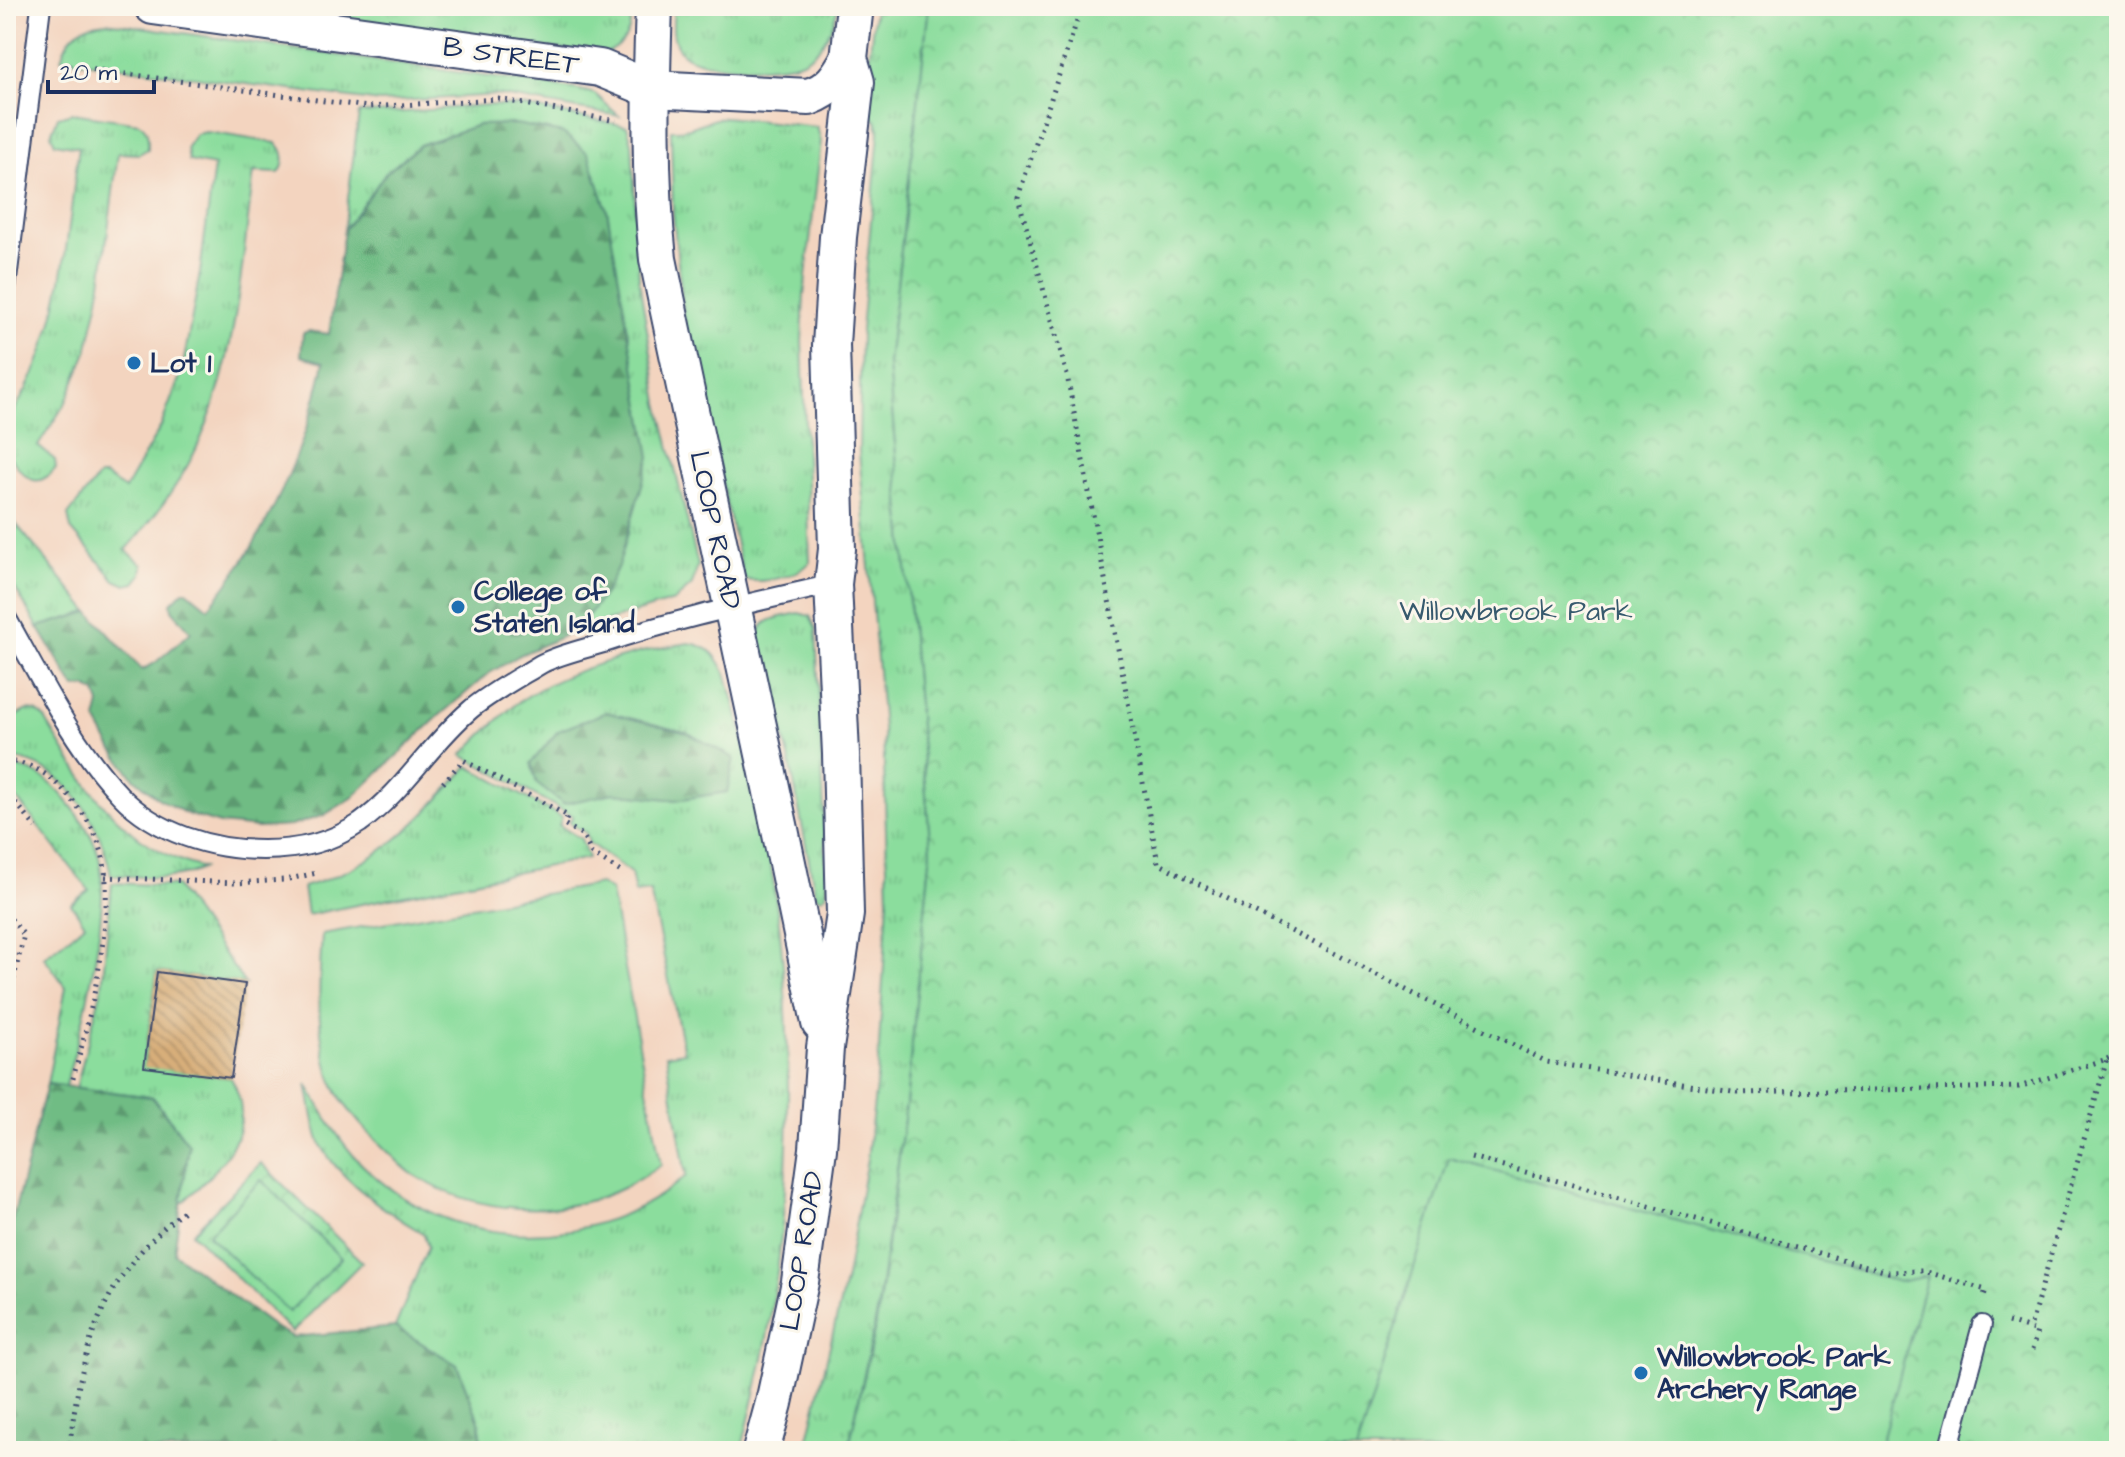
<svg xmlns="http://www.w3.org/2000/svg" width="2125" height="1457" viewBox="0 0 2125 1457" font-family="'Architects Daughter',sans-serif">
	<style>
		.built { fill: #f3d4bf }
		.grass { fill: url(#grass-tufts); stroke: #53867e; stroke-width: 2 }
		.forest { fill: url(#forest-firs); stroke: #467671; stroke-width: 2 }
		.park { fill: url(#park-crowns); stroke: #53867e; stroke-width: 2 }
		.pitch { fill: #8bdd9d; stroke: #53867e; stroke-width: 2 }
		.building { fill: url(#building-back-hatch) }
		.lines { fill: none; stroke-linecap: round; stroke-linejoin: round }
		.service-casing { stroke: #3c496d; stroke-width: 22 }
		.minor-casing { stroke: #3c496d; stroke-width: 40 }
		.path { stroke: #3c496d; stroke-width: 5; stroke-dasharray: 2 6; stroke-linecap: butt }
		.service { stroke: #fff; stroke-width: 18 }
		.minor { stroke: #fff; stroke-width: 36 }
		.poi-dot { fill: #1f6fb2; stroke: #fbf7ec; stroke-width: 3 }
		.labels { text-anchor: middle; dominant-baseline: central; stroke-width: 6; stroke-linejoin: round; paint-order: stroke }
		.street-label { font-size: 28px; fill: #1b2f5e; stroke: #fbf7ec }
		.poi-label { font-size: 28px; font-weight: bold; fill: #1b2f5e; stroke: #fbf7ec; text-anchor: start }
		.park-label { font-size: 28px; fill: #375a6e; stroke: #fbf7ec }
	</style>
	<defs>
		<pattern id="grass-tufts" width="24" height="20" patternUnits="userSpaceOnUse" patternTransform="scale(2)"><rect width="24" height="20" fill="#8bdd9d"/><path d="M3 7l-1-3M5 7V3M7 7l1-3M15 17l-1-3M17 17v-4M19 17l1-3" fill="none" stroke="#77be8a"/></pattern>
		<pattern id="forest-firs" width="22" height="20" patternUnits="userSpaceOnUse" patternTransform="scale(2)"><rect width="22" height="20" fill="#70bc84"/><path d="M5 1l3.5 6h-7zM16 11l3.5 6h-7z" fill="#5b996f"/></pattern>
		<pattern id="park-crowns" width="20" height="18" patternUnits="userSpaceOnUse" patternTransform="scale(2)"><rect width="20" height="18" fill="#8bdd9d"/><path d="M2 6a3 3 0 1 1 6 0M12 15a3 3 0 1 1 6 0" fill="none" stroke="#77be8a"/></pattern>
		<pattern id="building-back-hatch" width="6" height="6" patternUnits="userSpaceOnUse" patternTransform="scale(2)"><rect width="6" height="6" fill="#d8af7a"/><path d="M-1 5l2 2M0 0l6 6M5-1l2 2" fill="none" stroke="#ae8f67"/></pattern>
	</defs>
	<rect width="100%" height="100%" fill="#fbf7ec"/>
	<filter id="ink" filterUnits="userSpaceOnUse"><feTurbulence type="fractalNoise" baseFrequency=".0125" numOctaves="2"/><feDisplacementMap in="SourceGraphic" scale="16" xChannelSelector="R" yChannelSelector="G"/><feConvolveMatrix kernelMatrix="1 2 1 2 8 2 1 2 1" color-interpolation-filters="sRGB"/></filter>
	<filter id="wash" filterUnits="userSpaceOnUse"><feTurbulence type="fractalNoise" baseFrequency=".006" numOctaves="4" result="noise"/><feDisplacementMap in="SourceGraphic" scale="32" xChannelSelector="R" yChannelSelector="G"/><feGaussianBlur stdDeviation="1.8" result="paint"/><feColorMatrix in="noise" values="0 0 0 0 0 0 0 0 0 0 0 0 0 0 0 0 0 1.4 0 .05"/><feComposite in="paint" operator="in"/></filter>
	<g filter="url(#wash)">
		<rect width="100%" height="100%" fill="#f4dec1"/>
		<!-- built -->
		<path class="built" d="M6 6H929L888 364 931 850 848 1451H6Z"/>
		<!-- grass -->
		<g class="grass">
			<path d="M238 6H633C631 32 627 45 602 55Z"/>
			<path d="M674 6H838C834 27 822 52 802 61 780 71 699 70 682 53 670 40 673 23 674 6Z"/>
			<path d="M875 6H929L888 364 931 850 906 1105 877 1313 848 1451H805L846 1278 867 1159 877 1078 888 900 883 728 859 452 861 330 879 133C878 121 876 117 863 115Z"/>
			<path d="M106 22 581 90 595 94 619 116 497 95 380 102 61 59C68 34 80 24 106 22Z"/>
			<path d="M485 105 523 106 627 126 632 143 639 280 659 403 698 565 692 585 674 601 577 630 605 593 623 315 607 210 478 125 420 145 386 173 344 230 359 113 406 112Z"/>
			<path d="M72 113 139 123C149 129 148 138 148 149L139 154 118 153 99 299 87 352 66 402 38 446 55 460 56 468C33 496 22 471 6 452V408L13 412C64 334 66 237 79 147L55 143 51 134 58 117Z"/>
			<path d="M725 117 817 127 821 141 804 295 802 341 810 562C799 576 761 585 744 579L684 319 673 214 671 130C693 131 703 120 725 117Z"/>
			<path d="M207 132 276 143C285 150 286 164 279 173L254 172C242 257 238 346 206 426 189 472 158 514 126 550L143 565 142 574 135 583 126 585 115 580 71 529 68 515 99 476H105L125 489 161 426 182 371 200 273 214 166 189 161 187 147 196 134Z"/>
			<path d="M6 512 89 612 38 627 6 573Z"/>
			<path d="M799 613 810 616 816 629 827 885 826 895 822 898 816 896 815 892 789 757 757 639C760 617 781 617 799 613Z"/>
			<path d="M689 643C711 646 718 657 727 676 743 735 760 800 770 860 794 1003 794 1178 770 1320 763 1364 752 1408 741 1451H483L479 1421 457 1365 395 1327 428 1247 424 1234C390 1214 340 1181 321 1145 313 1128 311 1102 307 1084 325 1116 343 1149 371 1173 461 1254 595 1253 686 1176L666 1055 684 1052 650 891 635 893 631 873 589 843 586 833 569 823 573 816 462 755C480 738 497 719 516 704 561 671 635 651 689 643Z"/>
			<path d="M27 710 36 711 44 717C85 786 120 845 203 868 175 883 141 876 111 875 100 821 66 762 6 758V751L11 749 6 736V721Z"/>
			<path d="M6 766C34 767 50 780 67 801 78 814 89 830 96 847 116 897 81 1034 65 1086L47 1084 66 987 44 957 85 924 71 904 89 890 6 785Z"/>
			<path d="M468 766 562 817 559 825 581 839 588 858 307 915 303 887C377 867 420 822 468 766Z"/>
			<path d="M112 883 176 886 245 984 157 972 144 1066 231 1078C262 1132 216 1171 180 1205L189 1145 153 1097 76 1088 102 987Z"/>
		</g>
		<!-- forest -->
		<g class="forest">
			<path d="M516 124 563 133 588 153 607 210 650 457 619 564 605 593 577 630 520 655 488 674 440 715 352 798 324 815 291 826 258 828 220 824 187 814 159 799 133 777 112 749 96 720 100 704 96 693 86 687 75 688 38 627 89 612 142 670 155 663 191 632 172 610 171 603 183 591H187L208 608C266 539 306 450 324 362L301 356 303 333 309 331 329 334 344 230 386 173 420 145 478 125Z"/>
			<path d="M606 712 688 733 734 758 727 792 676 800 614 793 563 804 537 784 531 763 558 731Z"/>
			<path d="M47 1084 152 1097 189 1145 174 1253 274 1327 293 1337 395 1327 457 1365 479 1421 483 1451H6V1245Z"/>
		</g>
		<!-- park -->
		<g class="park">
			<path d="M929 6H2119V1451H848L878 1313 906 1105 931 850 888 364Z"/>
			<path d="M261 1163 362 1262 292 1332 192 1233Z"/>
		</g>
		<!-- pitch -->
		<g class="pitch">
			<path d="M600 884 611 891 661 1165C649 1173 637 1181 625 1187 559 1220 476 1214 414 1175 404 1169 396 1159 387 1151 369 1134 343 1107 334 1085 314 1037 319 984 322 934Z"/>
			<path d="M1449 1158 1899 1282 1927 1276 1879 1451H1356Z"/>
			<path d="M261 1180 341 1258 289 1312 208 1235Z"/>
		</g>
		<g id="blocks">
			<!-- building -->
			<path class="building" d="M157 972 245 984 231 1078 144 1067Z"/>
		</g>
	</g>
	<g filter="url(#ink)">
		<use href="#blocks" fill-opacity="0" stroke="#3c496d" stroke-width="2"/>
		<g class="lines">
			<defs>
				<g id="service">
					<path d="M6 288 41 6"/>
					<path d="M6 617C40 677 72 744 120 795 156 833 212 850 263 850 297 850 332 842 360 823 403 792 430 744 470 710 490 693 518 678 541 664 560 654 584 649 604 643 679 618 756 602 833 584"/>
					<path d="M1948 1451 1982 1325"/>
				</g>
				<g id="minor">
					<path d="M153 6 600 68 651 89 809 97C831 89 838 78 849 58"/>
					<path d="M654 6C651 90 649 175 658 259 711 514 769 768 820 1023"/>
					<path d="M761 1451 774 1403 800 1282 818 1149 825 1048 845 914 841 754 833 584 837 549 831 345 838 237 856 82 849 58 855 6"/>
				</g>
			</defs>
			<!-- service casing -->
			<use href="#service" class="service-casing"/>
			<!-- minor casing -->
			<use href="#minor" class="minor-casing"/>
			<!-- path -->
			<g class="path">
				<path d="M1082 6 1018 197 1067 375 1158 863 1547 1062 1738 1093 2019 1087 2107 1059 2030 1328"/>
				<path d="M69 66 368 107 498 99 616 121"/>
				<path d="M6 761C31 762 52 776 68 795 83 812 96 831 102 853 117 913 89 1022 72 1082"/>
				<path d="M443 783 463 760 568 816 564 824 583 835 591 853 624 874"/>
				<path d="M6 790 36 828"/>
				<path d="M6 805 18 806"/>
				<path d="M105 877 235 883 284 880 317 873"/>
				<path d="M6 913 24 935 6 1012"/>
				<path d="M2107 1059 2119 1053"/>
				<path d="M1471 1157 1888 1272 1923 1271 1986 1290 1983 1298"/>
				<path d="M2008 1322 2037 1331 2032 1350"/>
				<path d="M69 1451C81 1348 99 1278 185 1210"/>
			</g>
			<!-- service -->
			<use href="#service" class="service"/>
			<!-- minor -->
			<use href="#minor" class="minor"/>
		</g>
	</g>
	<!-- markers -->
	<g class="poi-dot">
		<circle cx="134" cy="363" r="8"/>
		<circle cx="458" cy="607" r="8"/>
		<circle cx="1641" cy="1373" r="8"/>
	</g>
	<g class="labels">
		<!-- street labels -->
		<g class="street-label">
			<text transform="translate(511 56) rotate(8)">B STREET</text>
			<text transform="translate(715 530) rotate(78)">LOOP ROAD</text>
			<text transform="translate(802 1251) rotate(-81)">LOOP ROAD</text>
		</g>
		<!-- poi labels -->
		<g class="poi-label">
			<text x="150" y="363">Lot 1</text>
			<text x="474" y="591">College of<tspan x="474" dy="32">Staten Island</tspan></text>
			<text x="1657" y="1357">Willowbrook Park<tspan x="1657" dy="32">Archery Range</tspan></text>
		</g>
		<!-- park labels -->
		<g class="park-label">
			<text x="1516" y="611">Willowbrook Park</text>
		</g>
	</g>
	<!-- margin -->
	<rect width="2125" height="1457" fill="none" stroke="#fbf7ec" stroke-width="32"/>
	<!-- scale -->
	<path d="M48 80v12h106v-12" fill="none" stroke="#1b2f5e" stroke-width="4"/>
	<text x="60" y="80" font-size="24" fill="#1b2f5e" stroke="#fbf7ec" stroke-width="6" paint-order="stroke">20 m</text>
</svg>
